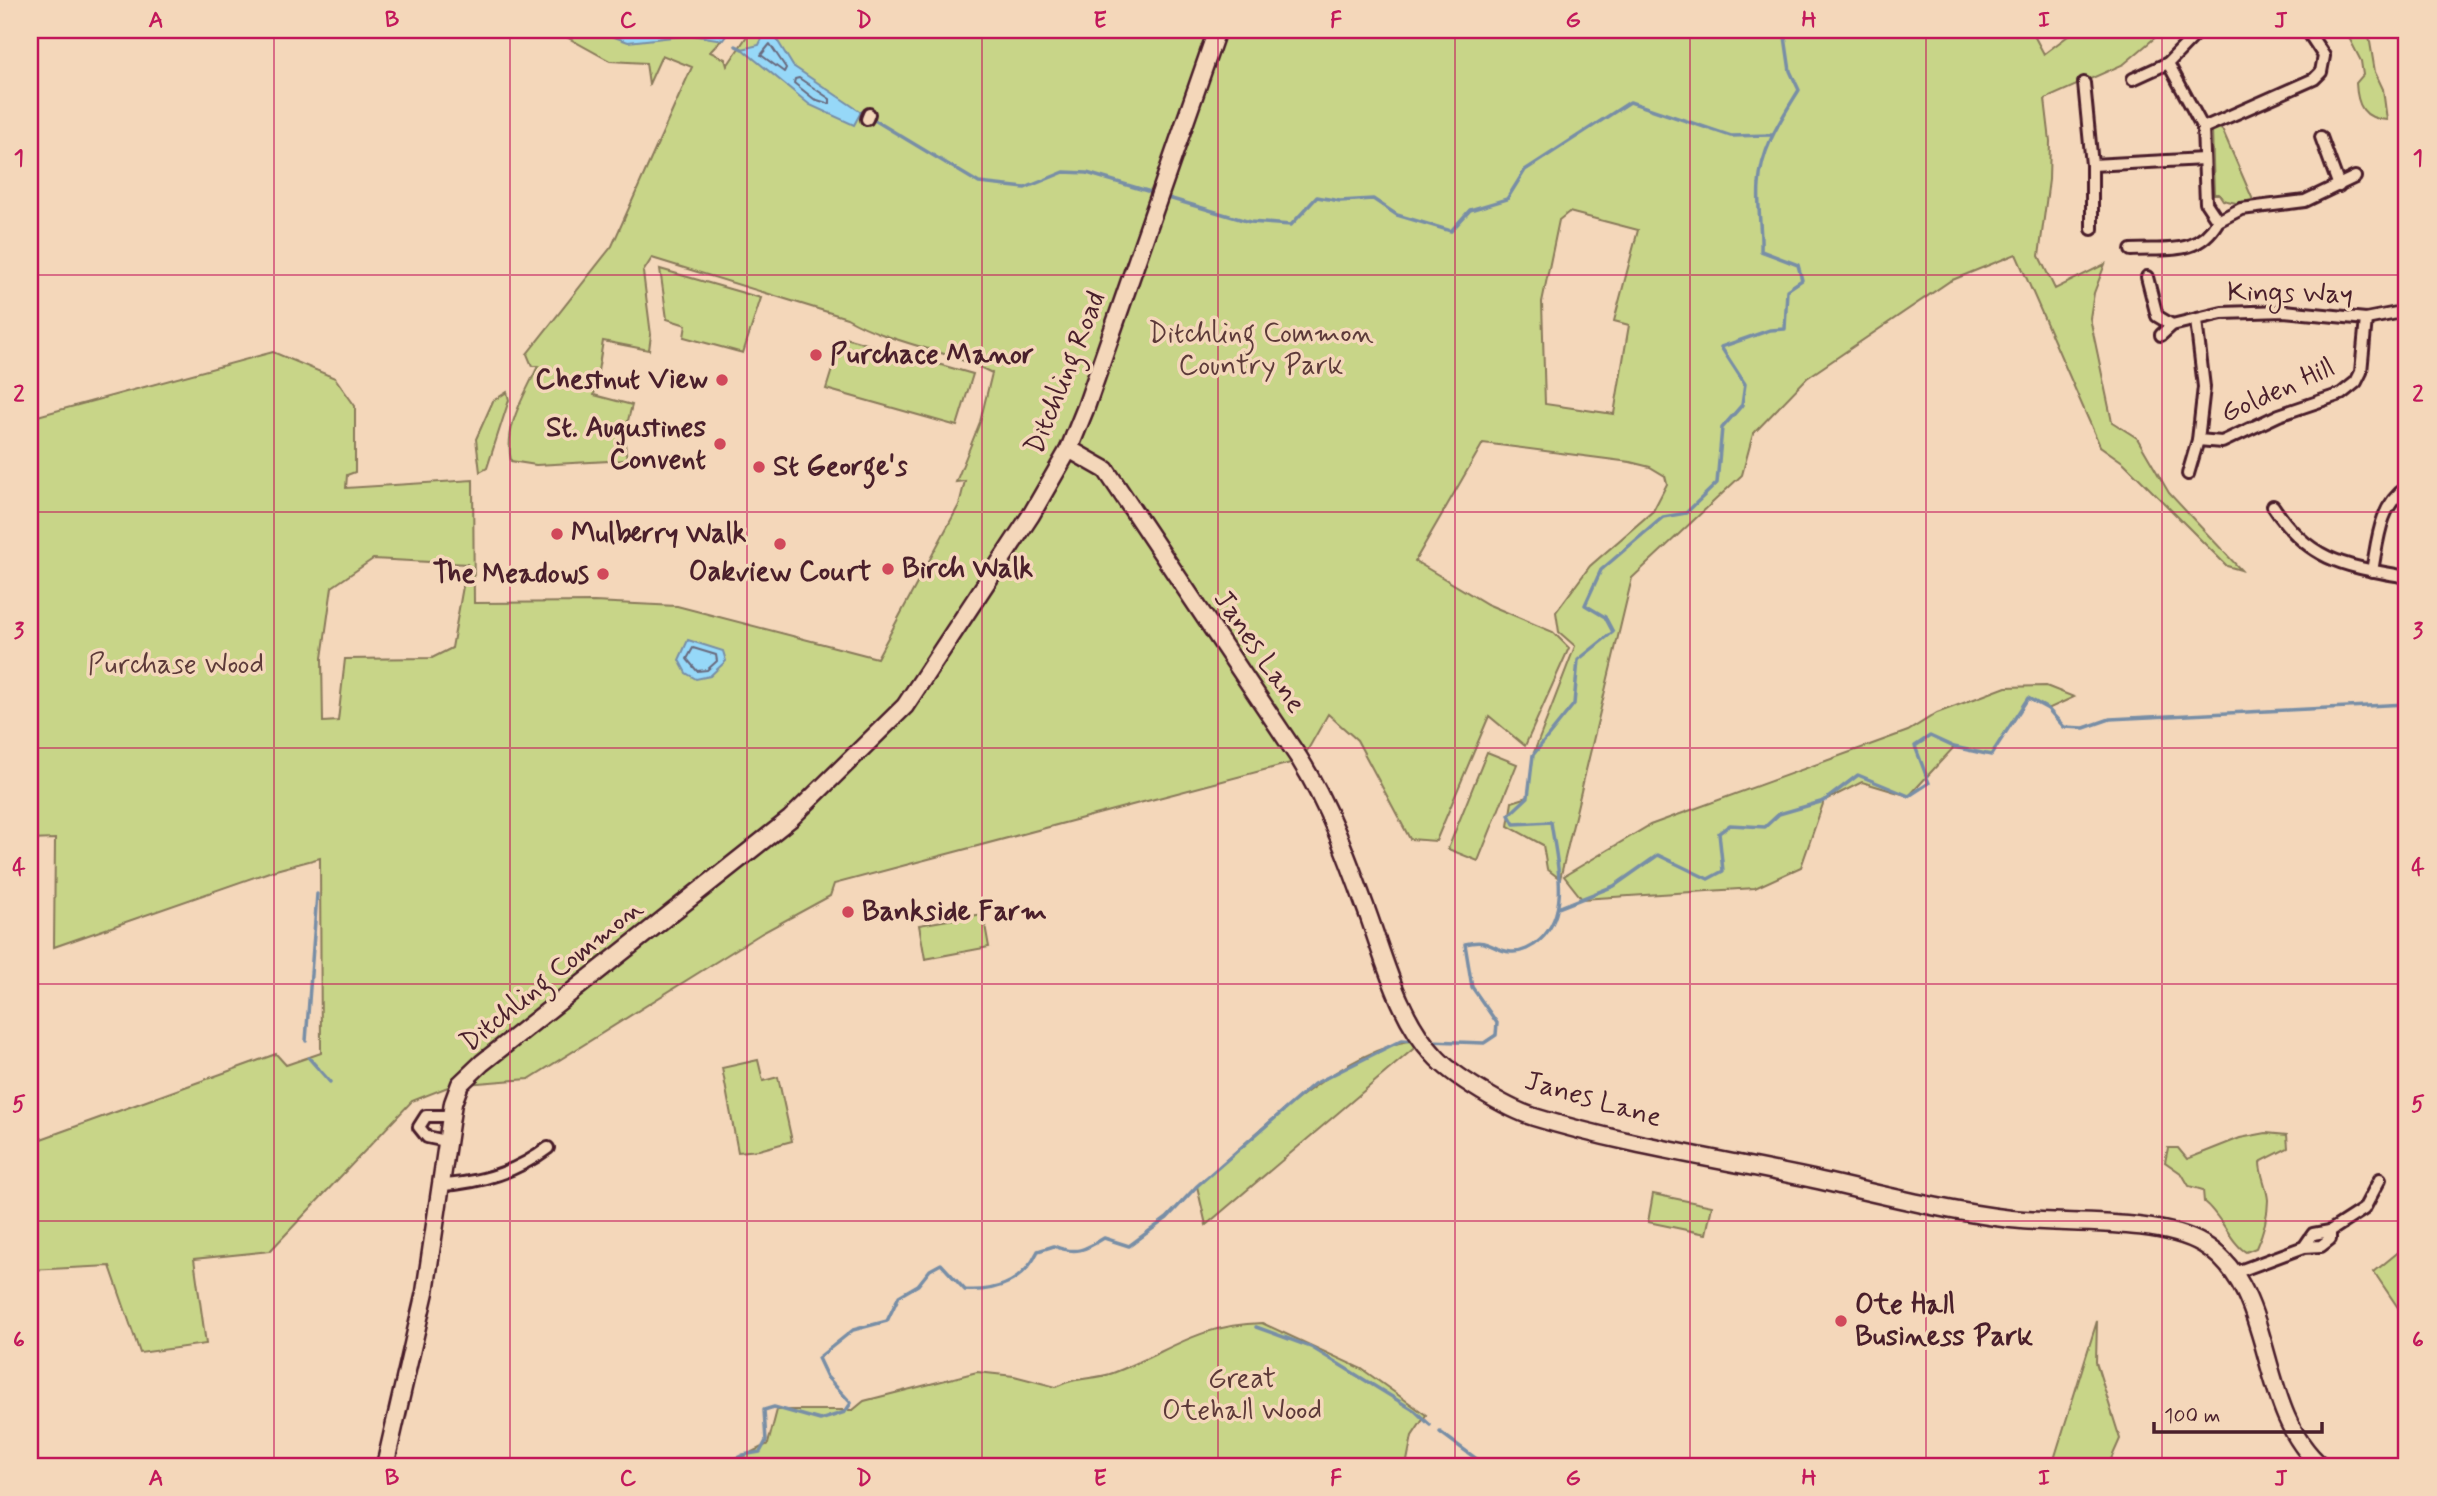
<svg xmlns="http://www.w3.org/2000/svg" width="2437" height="1496" viewBox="0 0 2437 1496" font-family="Mynerve,sans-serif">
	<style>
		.green { fill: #c8d588; stroke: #897a5a; stroke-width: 2; fill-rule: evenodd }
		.water { fill: #96d8f8; stroke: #788ea6; stroke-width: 2 }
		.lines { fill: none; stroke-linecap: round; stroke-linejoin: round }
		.shore { stroke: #68697d; stroke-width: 2 }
		.stream { stroke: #788ea6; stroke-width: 3.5 }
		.street-casing { stroke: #4a1f2b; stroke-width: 16 }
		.secondary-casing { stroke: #4a1f2b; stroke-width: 21 }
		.street { stroke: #f4d7ba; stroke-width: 10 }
		.secondary { stroke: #f4d7ba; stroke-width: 16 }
		.grid { fill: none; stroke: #c2185b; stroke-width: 2; stroke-opacity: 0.55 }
		.poi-dot { fill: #d1495b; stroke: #f4d7ba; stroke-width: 2.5 }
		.labels { text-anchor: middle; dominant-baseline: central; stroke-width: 7; stroke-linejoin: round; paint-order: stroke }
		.street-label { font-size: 28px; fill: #4a1f2b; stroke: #f4d7ba }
		.park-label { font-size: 28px; fill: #5d3a39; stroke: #f4d7ba }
		.poi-label { font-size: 28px; font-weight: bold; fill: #4a1f2b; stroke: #f4d7ba; text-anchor: start }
		.neatline { fill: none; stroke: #c2185b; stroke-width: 2.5 }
		.grid-label { font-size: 23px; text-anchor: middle; font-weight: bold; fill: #c2185b }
	</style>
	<rect width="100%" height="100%" fill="#f4d7ba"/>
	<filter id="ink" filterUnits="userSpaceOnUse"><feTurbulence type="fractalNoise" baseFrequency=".0143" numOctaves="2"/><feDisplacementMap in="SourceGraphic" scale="14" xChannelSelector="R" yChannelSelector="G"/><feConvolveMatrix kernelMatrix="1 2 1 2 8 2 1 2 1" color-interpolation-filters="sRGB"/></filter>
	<g filter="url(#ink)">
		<!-- green -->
		<g class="green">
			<path d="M554 30H731L710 52 725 59 727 66 751 30H2031L2044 54 2076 30H2164L2124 64 2045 99 2050 141 2049 180 2039 256 2055 289 2105 264 2094 293 2090 318 2112 422 2137 438 2169 493 2241 570 2227 566 2124 463 2100 446 2016 254 1950 281 1807 378 1753 434 1742 475 1632 578 1560 879 1547 869 1543 845 1508 826 1512 802 1528 797 1533 755 1575 646 1559 632 1556 612 1590 566 1653 511 1667 484 1665 476 1650 467 1630 462 1483 443 1415 561 1487 604 1553 632 1569 648 1525 746 1489 716 1436 841 1410 839 1357 740 1328 714 1302 760 834 884 830 896 762 933 529 1079 453 1085 412 1101 270 1251 194 1259 206 1344 140 1353 110 1266 30 1270V1143L276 1054 286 1065 321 1053 320 858 272 871 54 947 55 839 30 840V418L273 352 335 378 355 406V472L347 475 346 488 473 480 474 603 594 602 677 606 877 658 959 505 965 481 956 482 980 422 992 373C945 349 892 344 847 318L652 258 643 272 651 335 649 350 603 341 594 395 632 405 624 436 627 460 536 465 511 461C504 425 524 397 538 366H532L527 354 612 246 692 67 662 55 649 84 646 63 610 61ZM1569 212 1638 230 1614 321 1629 325 1614 414 1545 404 1542 302 1559 220ZM373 559 467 564 452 648 432 658 345 659 338 721 323 722 322 658 332 587Z"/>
			<path d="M2345 30H2368L2375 72 2383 89 2387 120C2363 119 2357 105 2356 83L2363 75 2361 61Z"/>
			<path d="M2218 127 2223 131 2253 200 2236 203 2223 200 2219 194H2214L2212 129Z"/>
			<path d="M660 269 761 298 743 353 684 337 686 325 667 319Z"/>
			<path d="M842 337 973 374 957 426 826 389Z"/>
			<path d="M507 392 509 400 487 468 480 472 476 439 493 401Z"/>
			<path d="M2046 686 2074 697 2048 709 2028 698 1991 755 1954 747 1909 796 1862 782 1824 801 1801 867 1755 888 1582 899 1564 876 1650 825 1908 731 1937 713 2006 687Z"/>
			<path d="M1487 752 1517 764 1478 861 1448 849Z"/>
			<path d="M983 914 989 947 925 959 919 925Z"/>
			<path d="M1425 1039 1206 1225 1197 1186C1256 1135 1345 1043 1425 1039Z"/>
			<path d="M758 1060 763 1081 778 1077 792 1141 759 1150 738 1152 722 1068Z"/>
			<path d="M2266 1133 2287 1135 2288 1148 2260 1162C2260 1175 2267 1187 2268 1200 2268 1216 2263 1233 2256 1248L2246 1252C2233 1246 2220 1214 2204 1202L2203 1190 2189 1186 2182 1174 2165 1162 2168 1148H2178L2187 1159 2240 1138Z"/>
			<path d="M1653 1194 1712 1206 1706 1234 1648 1222Z"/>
			<path d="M2407 1245V1321L2374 1272Z"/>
			<path d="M2097 1321 2096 1362 2120 1439 2108 1466H2052Z"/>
			<path d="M1262 1323 1362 1369 1426 1415 1412 1436 1406 1466H724L768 1444 777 1410H853L864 1401 977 1372 1014 1376 1056 1387C1074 1377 1094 1380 1113 1373 1171 1351 1196 1325 1262 1323Z"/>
		</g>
		<!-- water -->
		<g class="water">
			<path d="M595 30H730L723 40 691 35 628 42Z"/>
			<path d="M766 30H771L793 66 861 112 854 125 810 105 742 49 759 45Z"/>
			<path d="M688 640 723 651 726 661 710 676 696 679 686 673 679 660Z"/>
		</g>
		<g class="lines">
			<!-- shore -->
			<g class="shore">
				<path d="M770 44 786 68 784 72 761 55Z"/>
				<path d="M799 78 830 99V104L814 99 794 83 795 79Z"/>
				<path d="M693 648 716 655 717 661 707 670 697 671 687 659Z"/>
			</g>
			<!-- stream -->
			<g class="stream">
				<path d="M736 46 742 49"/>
				<path d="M861 112 979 183 1025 188 1064 172 1087 173 1154 193"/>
				<path d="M1165 197 1250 222 1291 225 1317 197 1340 201 1373 199 1397 215 1451 231 1470 210 1507 199 1525 170 1630 102 1731 136 1771 135"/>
				<path d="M1558 908 1614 886 1658 855 1708 879 1723 871 1719 833 1730 825 1765 827 1779 814 1824 801 1858 775 1909 796 1929 783 1915 746 1930 736 1954 747 1991 755 2028 698 2048 709 2064 727 2084 728 2110 719 2407 704"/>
				<path d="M306 1041 317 894"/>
				<path d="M1430 1041 1484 1043 1496 1035 1497 1023 1472 987 1465 944C1492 938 1490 950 1511 952 1521 953 1533 947 1540 940 1572 910 1556 859 1551 822L1514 824 1509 815 1528 797 1533 755 1574 704 1578 660 1613 632 1605 617 1585 605 1601 570 1663 517 1686 513 1717 483 1722 428 1742 405 1745 384 1721 347 1770 330 1785 329 1787 290 1802 280 1798 265 1761 251C1762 229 1757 206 1759 185 1761 149 1780 121 1799 90L1790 71 1784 30"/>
				<path d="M309 1058 330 1082"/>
				<path d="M1256 1327 1311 1347 1415 1411 1430 1425"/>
				<path d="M1440 1432 1486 1466"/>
				<path d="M720 1466 743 1455 760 1452 766 1441 764 1410 774 1407 820 1420 845 1412 851 1403 827 1377 818 1358 853 1330 887 1321 899 1296 918 1285 930 1270 941 1264 965 1290C997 1292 1024 1281 1038 1251L1054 1246C1076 1255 1085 1250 1104 1238L1129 1246 1167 1218 1197 1186 1314 1084 1402 1040 1415 1041"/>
			</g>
			<defs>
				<g id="street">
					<path d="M2307 30 2324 56 2321 72 2314 79 2203 128 2206 203 2218 221 2241 209 2305 201 2355 177"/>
					<path d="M2168 63 2203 128"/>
					<path d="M2133 79 2168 63 2200 30"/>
					<path d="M2084 83 2092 165V229"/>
					<path d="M867 119 869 114"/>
					<path d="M2321 137 2339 186"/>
					<path d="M2092 165 2204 159"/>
					<path d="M2131 250C2167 248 2198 256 2218 221"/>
					<path d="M2147 277 2157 316 2172 325"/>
					<path d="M2161 335 2172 325 2222 313 2284 311 2366 319 2407 311"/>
					<path d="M2198 440 2222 442 2279 415 2341 394 2356 382 2361 372 2366 319"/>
					<path d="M2188 474 2198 440 2204 387 2196 320"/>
					<path d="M2273 506C2309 562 2346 566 2407 577"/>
					<path d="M2372 571C2378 540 2379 506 2407 487"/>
					<path d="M446 1141 427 1137 419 1127 426 1116H450"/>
					<path d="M442 1185C480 1183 518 1171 548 1148"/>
					<path d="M2330 1231 2364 1209 2380 1179"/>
					<path d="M2234 1273 2304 1247 2321 1246 2330 1239V1231L2313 1234 2304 1247"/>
				</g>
				<g id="secondary">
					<path d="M1069 449 1106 470 1299 758C1330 808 1349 862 1369 917 1385 962 1400 1019 1434 1055 1452 1076 1508 1109 1534 1117 1625 1145 1720 1159 1813 1179 1879 1194 1944 1211 2011 1219 2064 1225 2158 1217 2203 1244 2278 1289 2254 1408 2321 1466"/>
					<path d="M385 1466 425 1292 453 1103 460 1084 482 1063 790 819 905 706 1031 515 1069 449 1086 407 1217 30"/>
				</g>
			</defs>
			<!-- street casing -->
			<use href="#street" class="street-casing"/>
			<!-- secondary casing -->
			<use href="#secondary" class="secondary-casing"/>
			<!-- street -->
			<use href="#street" class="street"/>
			<!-- secondary -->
			<use href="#secondary" class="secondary"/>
		</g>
	</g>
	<!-- grid -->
	<path class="grid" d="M274 30V1466M510 30V1466M747 30V1466M982 30V1466M1218 30V1466M1455 30V1466M1690 30V1466M1926 30V1466M2162 30V1466M30 275H2407M30 512H2407M30 748H2407M30 984H2407M30 1221H2407"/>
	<!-- markers -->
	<g class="poi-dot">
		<circle cx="816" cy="355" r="7"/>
		<circle cx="722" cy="380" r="7"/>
		<circle cx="720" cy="444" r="7"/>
		<circle cx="759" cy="467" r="7"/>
		<circle cx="557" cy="534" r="7"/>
		<circle cx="780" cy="544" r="7"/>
		<circle cx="888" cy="569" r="7"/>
		<circle cx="603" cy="574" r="7"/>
		<circle cx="848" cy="912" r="7"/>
		<circle cx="1841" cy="1321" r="7"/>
	</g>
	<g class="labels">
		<!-- street labels -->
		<g class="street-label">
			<text transform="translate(2290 294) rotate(1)">Kings Way</text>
			<text transform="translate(1066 373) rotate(-68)">Ditchling Road</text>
			<text transform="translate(2278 391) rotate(-24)">Golden Hill</text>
			<text transform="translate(1259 652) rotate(56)">Janes Lane</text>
			<text transform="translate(552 976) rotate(-39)">Ditchling Common</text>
			<text transform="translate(1593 1100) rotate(16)">Janes Lane</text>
		</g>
		<!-- park labels -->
		<g class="park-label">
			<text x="1261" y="334">Ditchling Common<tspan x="1261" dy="32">Country Park</tspan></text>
			<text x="176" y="665">Purchase Wood</text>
			<text x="1242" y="1379">Great<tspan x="1242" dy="32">Otehall Wood</tspan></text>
		</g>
		<!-- poi labels -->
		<g class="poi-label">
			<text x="830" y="355">Purchace Manor</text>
			<text x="708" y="380" text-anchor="end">Chestnut View</text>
			<text x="706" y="428" text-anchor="end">St. Augustines<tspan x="706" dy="32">Convent</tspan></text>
			<text x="773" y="467">St George's</text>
			<text x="571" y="534">Mulberry Walk</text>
			<text x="902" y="569">Birch Walk</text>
			<text x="780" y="572" text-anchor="middle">Oakview Court</text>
			<text x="589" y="574" text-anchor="end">The Meadows</text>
			<text x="862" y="912">Bankside Farm</text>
			<text x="1855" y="1305">Ote Hall<tspan x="1855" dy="32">Business Park</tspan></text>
		</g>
	</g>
	<!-- margin -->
	<rect width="2437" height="1496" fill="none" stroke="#f4d7ba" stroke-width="77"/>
	<!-- scale -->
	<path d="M2154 1422v10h168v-10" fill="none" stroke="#4a1f2b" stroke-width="3.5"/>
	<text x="2164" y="1422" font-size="21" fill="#4a1f2b" stroke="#f4d7ba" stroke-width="5" paint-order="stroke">100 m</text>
	<rect x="38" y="38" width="2360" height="1420" class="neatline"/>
	<g class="grid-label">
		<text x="156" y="27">A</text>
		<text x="392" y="27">B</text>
		<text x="628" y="27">C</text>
		<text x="864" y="27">D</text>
		<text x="1100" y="27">E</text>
		<text x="1336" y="27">F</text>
		<text x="1573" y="27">G</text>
		<text x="1809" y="27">H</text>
		<text x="2044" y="27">I</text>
		<text x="2281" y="27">J</text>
		<text x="19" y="165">1</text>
		<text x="2418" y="165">1</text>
		<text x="19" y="401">2</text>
		<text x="2418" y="401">2</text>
		<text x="19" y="638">3</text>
		<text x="2418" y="638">3</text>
		<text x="19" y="874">4</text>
		<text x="2418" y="874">4</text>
		<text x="19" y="1111">5</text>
		<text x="2418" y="1111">5</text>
		<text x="19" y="1347">6</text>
		<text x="2418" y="1347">6</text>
		<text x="156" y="1485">A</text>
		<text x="392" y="1485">B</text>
		<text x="628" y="1485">C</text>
		<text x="864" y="1485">D</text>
		<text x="1100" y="1485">E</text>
		<text x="1336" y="1485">F</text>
		<text x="1573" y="1485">G</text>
		<text x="1809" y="1485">H</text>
		<text x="2044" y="1485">I</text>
		<text x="2281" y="1485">J</text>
	</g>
</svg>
